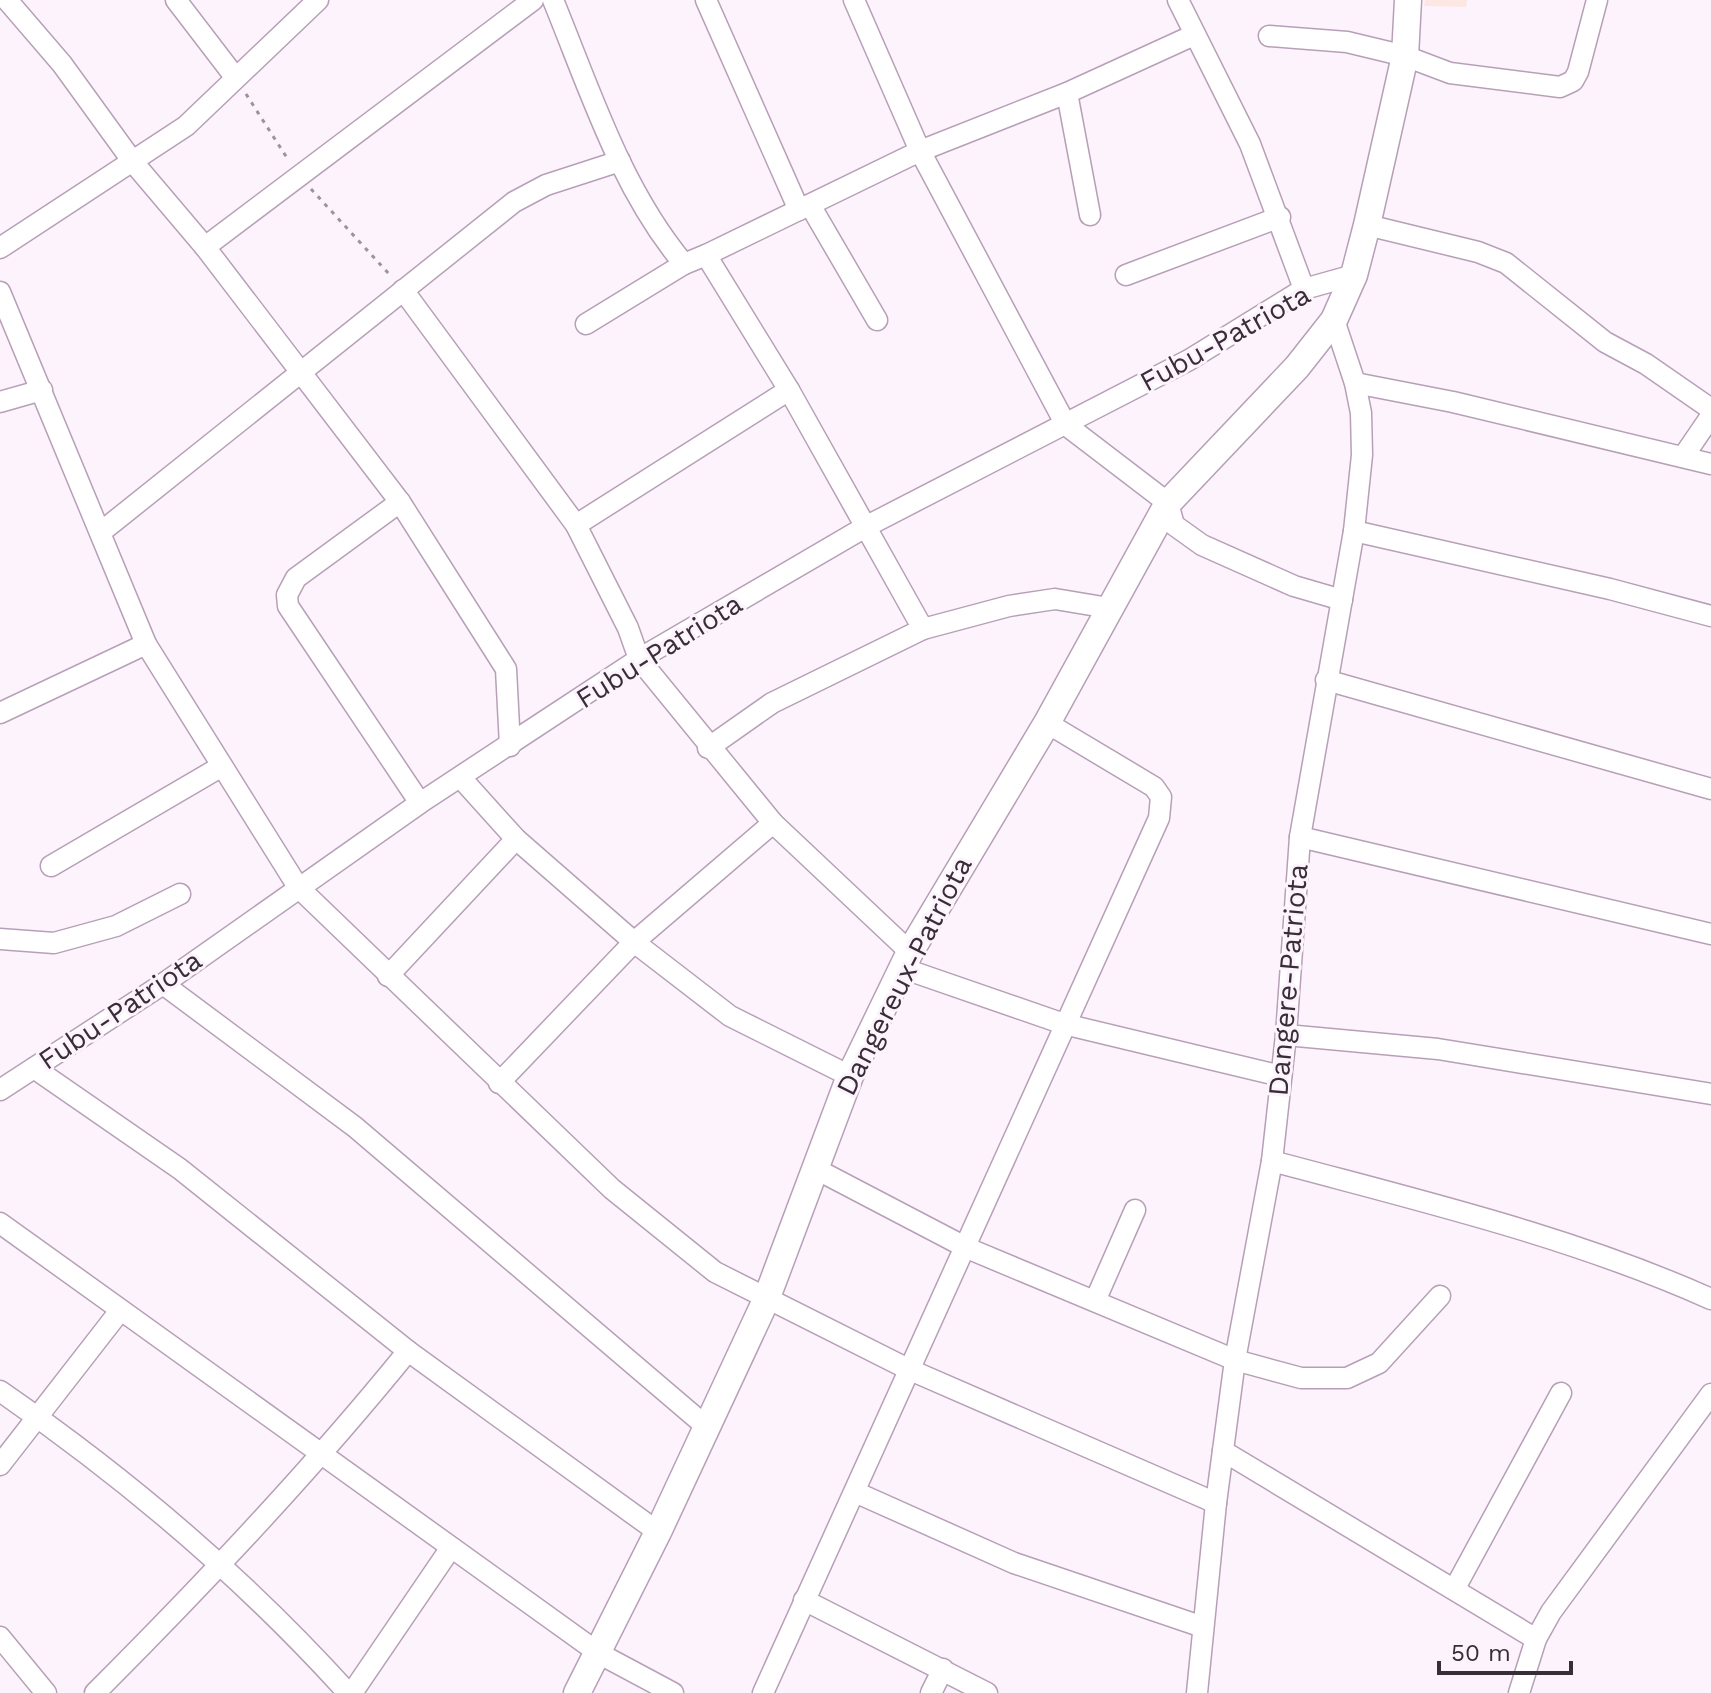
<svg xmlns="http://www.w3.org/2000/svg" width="1711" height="1693" viewBox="0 0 1711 1693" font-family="'Work Sans',sans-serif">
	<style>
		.education { fill: #fce7e2 }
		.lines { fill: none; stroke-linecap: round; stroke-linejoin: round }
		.minor-casing { stroke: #b7a0b7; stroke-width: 23 }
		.tertiary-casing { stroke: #b7a0b7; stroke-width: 29 }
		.path { stroke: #9c939c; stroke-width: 3; stroke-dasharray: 4 6; stroke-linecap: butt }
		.minor { stroke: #fff; stroke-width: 20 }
		.tertiary { stroke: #fff; stroke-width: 26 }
		.labels { text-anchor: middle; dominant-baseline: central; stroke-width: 6; stroke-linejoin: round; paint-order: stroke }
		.street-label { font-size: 28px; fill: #372e37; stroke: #fdf3fd }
	</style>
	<rect width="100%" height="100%" fill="#fdf3fd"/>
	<!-- education -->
	<path class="education" d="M1425 0H1467L1466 7 1424 6Z"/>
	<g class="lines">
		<defs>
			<g id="minor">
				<path d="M7 0 62 64 133 162 205 247 400 502 506 669 510 746"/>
				<path d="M176 0 235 77"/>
				<path d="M553 0C590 90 621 189 684 264L706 255 789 390 923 629"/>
				<path d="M706 0 799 210"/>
				<path d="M854 0 920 151 1066 425 1168 503 1174 525 1202 545 1294 586 1342 600"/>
				<path d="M1178 0 1250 144 1304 289"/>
				<path d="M1269 36 1347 42 1405 56 1450 73 1560 87 1573 81 1578 72 1597 0"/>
				<path d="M1067 93 1090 215"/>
				<path d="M810 205 877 320"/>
				<path d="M1367 225 1478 252 1506 263 1605 342 1646 364 1711 409"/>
				<path d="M205 247 533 0"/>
				<path d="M0 248 186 126 318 0"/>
				<path d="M706 255 920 151 1067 93 1194 35"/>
				<path d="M1126 275 1280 217"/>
				<path d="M403 290 576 525 628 628 639 659 773 823 910 952"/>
				<path d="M0 292 146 644 298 887 612 1189 715 1272 908 1369 1216 1503"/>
				<path d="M586 324 684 264"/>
				<path d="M1355 383 1453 402 1711 464"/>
				<path d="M0 402 42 390"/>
				<path d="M1683 457 1711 416"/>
				<path d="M400 502 296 578 287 595 288 606 420 803"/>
				<path d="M576 525 789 390"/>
				<path d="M1354 531 1610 589 1711 616"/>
				<path d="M101 532 514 202 546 185 620 161"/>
				<path d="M1326 680 1711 789"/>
				<path d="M0 713 146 644"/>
				<path d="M708 748 772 703 923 629 1009 606 1055 599 1109 608"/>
				<path d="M461 778 516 839 634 942 730 1016 850 1076"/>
				<path d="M1300 837 1711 934"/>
				<path d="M51 866 222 766"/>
				<path d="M0 939 54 943 116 926 180 894"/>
				<path d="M902 968 1064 1024 1281 1076"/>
				<path d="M388 976 516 839"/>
				<path d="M163 984 355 1127 708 1428"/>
				<path d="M1286 1035 1438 1049 1711 1094"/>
				<path d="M34 1068 180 1169 408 1351 658 1532"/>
				<path d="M499 1083 634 942 773 823"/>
				<path d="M0 1090 163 984 420 803 639 659 867 526 1189 360 1304 289 1354 275"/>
				<path d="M1272 1161C1420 1201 1570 1236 1711 1299"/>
				<path d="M814 1168 967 1248 1235 1360 1301 1378H1347L1379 1363 1440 1296"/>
				<path d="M0 1223 600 1654 673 1693"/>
				<path d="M1095 1301 1135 1210"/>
				<path d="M0 1391C126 1478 245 1579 348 1693"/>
				<path d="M1223 1451 1536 1639"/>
				<path d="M0 1465 119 1312"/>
				<path d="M855 1492 1014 1563 1203 1627"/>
				<path d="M1455 1588 1561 1393"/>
				<path d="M804 1600 987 1693"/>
				<path d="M0 1637 46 1693"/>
				<path d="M95 1693C205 1583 310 1472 408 1351"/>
				<path d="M352 1693 450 1549"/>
				<path d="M763 1693 1159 818 1161 797 1154 787 1047 723"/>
				<path d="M931 1693 943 1669"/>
				<path d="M1197 1693 1216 1503 1235 1360 1272 1161 1286 1035 1300 837 1354 531 1362 455 1361 413 1355 383 1334 320"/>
				<path d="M1519 1693 1536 1639 1551 1612 1711 1394"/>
			</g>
			<path id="tertiary" d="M577 1693 658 1532 766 1300 850 1076 910 952 1047 723 1168 503 1297 367 1334 320 1354 275 1367 225 1405 56 1408 0"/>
		</defs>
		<!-- minor casing -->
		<use href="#minor" class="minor-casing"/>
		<!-- tertiary casing -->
		<use href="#tertiary" class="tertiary-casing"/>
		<!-- path -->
		<g class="path">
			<path d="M246 94 289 161"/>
			<path d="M311 189 390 275"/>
		</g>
		<!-- minor -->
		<use href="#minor" class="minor"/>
		<!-- tertiary -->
		<use href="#tertiary" class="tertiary"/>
	</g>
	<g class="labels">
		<!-- street labels -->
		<g class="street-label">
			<text transform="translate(1225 338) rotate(-29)">Fubu-Patriota</text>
			<text transform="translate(659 651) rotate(-32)">Fubu-Patriota</text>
			<text transform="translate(904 976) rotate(-63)">Dangereux-Patriota</text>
			<text transform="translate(1288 980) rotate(-85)">Dangere-Patriota</text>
			<text transform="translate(120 1010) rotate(-34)">Fubu-Patriota</text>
		</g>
	</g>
	<!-- scale -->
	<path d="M1439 1661v12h132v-12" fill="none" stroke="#372e37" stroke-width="4"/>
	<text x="1451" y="1661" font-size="24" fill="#372e37" stroke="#fdf3fd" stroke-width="6" paint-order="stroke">50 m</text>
</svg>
